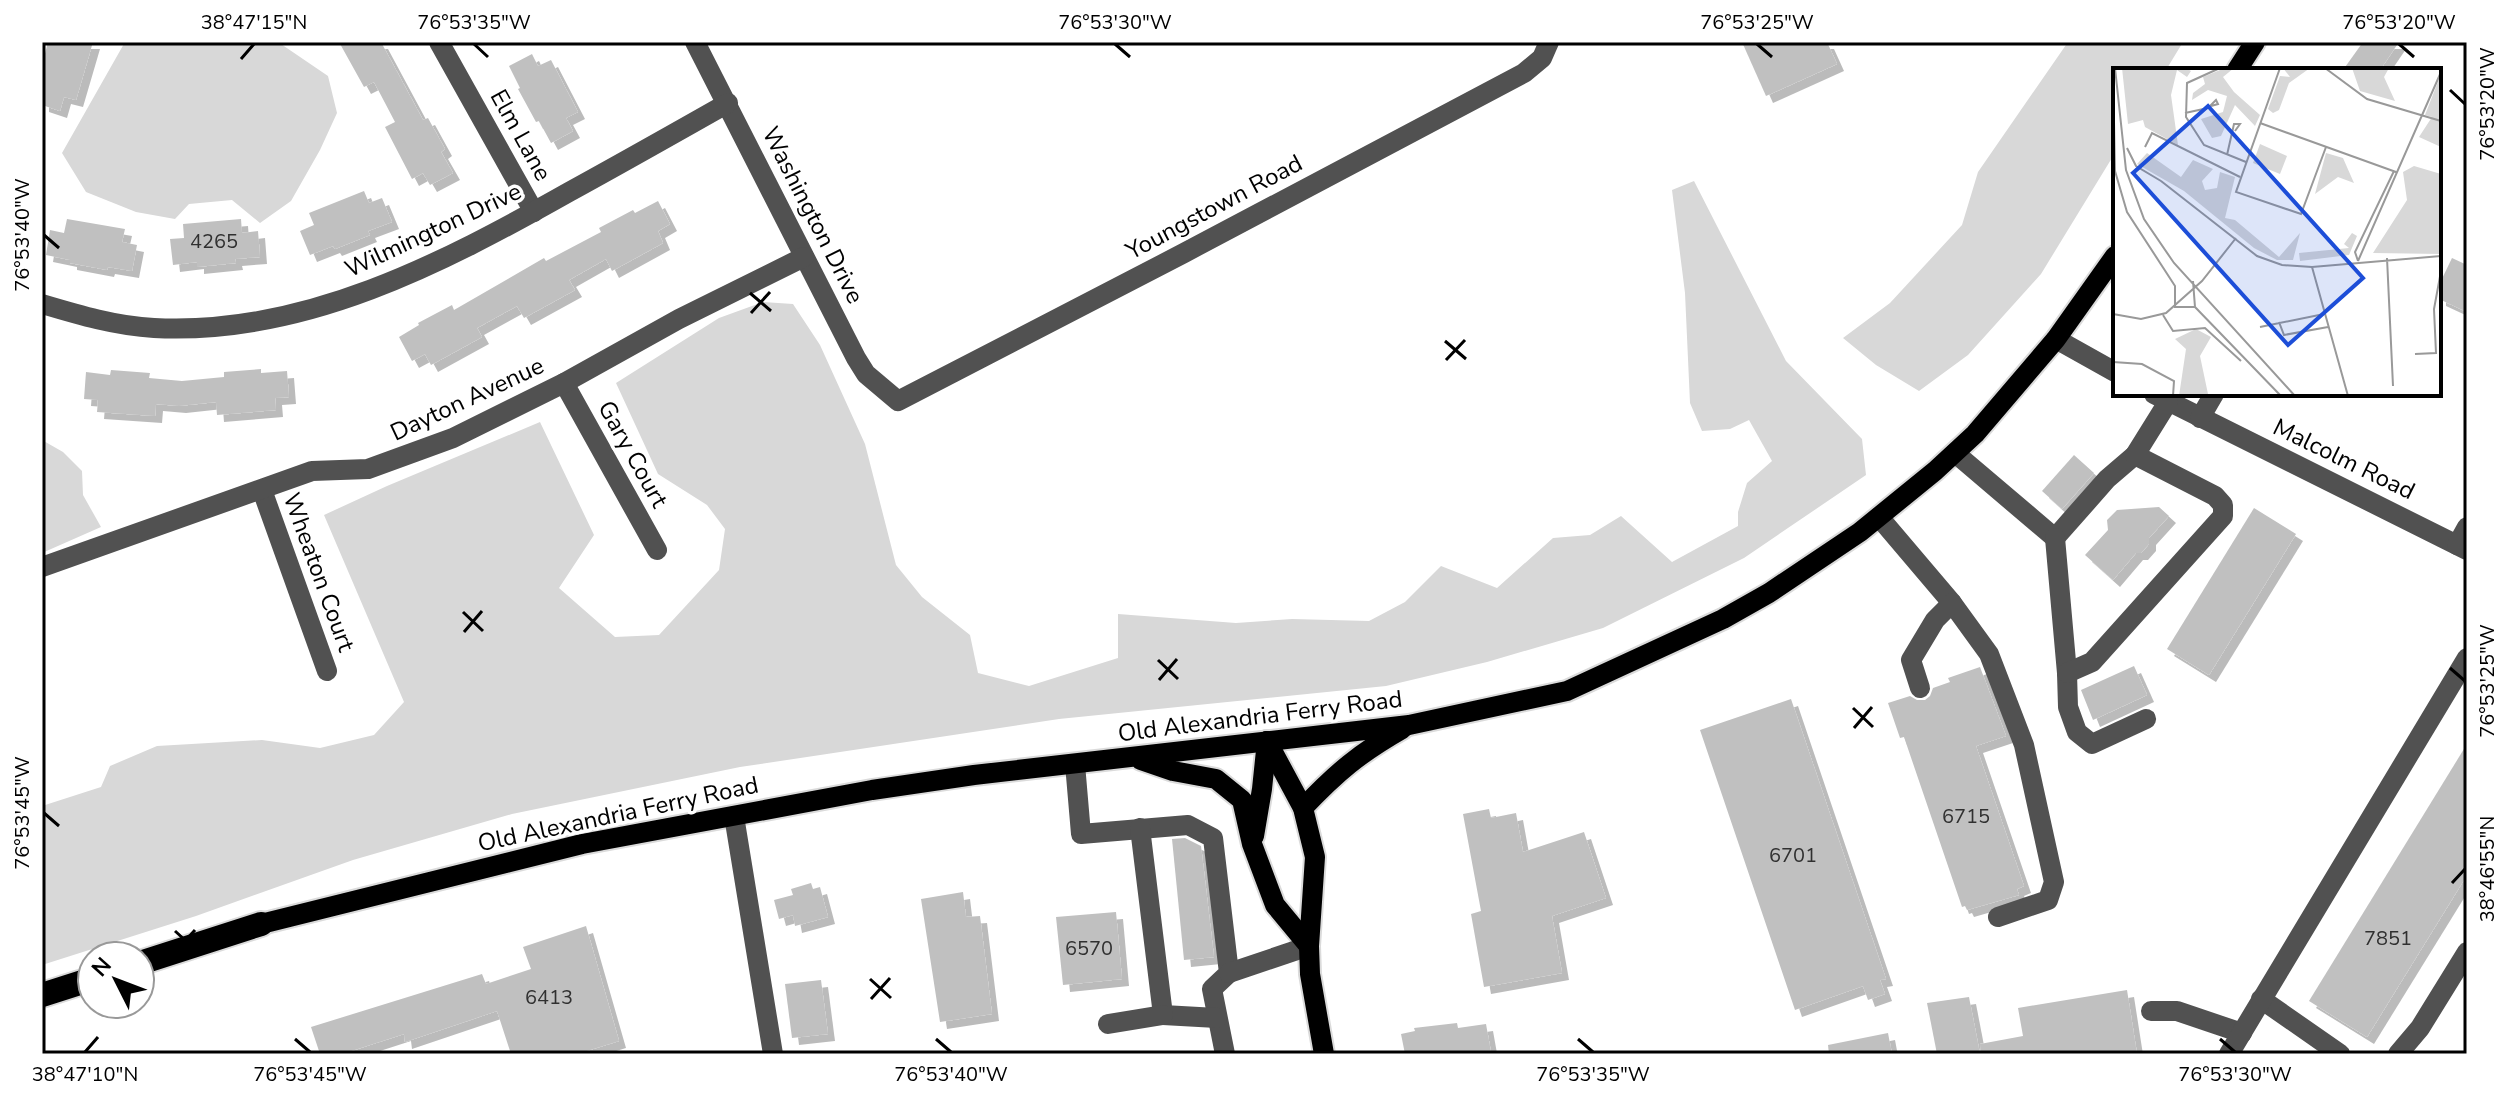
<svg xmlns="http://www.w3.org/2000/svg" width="2509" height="1096" viewBox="0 0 2509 1096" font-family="'Nunito Sans',sans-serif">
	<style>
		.green { fill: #d8d8d8 }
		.building { fill: #c0c0c0; filter: url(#shadow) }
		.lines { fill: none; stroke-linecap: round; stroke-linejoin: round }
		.major-casing { stroke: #dbdbdb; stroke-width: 24 }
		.highway-casing { stroke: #dbdbdb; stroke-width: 28 }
		.minor { stroke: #515151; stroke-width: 20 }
		.major { stroke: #000; stroke-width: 20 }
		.highway { stroke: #000; stroke-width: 24 }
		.ticks { fill: none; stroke: #000; stroke-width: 3 }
		.labels { text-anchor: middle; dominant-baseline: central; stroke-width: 7; stroke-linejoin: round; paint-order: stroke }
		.number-label { font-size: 20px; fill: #303030 }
		.street-label { font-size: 24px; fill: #000; stroke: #fff }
		.inset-road { fill: none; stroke: #999; stroke-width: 2 }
		.view { fill: #1d4ed8; fill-opacity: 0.15; stroke: #1d4ed8; stroke-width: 4 }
		.inset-edge { fill: none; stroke: #000; stroke-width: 4 }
		.neatline { fill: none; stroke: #000; stroke-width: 3 }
		.ticks-label { font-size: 20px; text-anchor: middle; fill: #000 }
	</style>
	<defs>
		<filter id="shadow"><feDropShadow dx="7" dy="7" stdDeviation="0" flood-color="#0004"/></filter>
	</defs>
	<rect width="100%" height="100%" fill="#fff"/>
	<!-- green -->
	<g class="green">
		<path d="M125 42H278L328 76 337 113 320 150 291 201 260 223 232 200 189 204 175 219 136 212 86 192 62 153Z"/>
		<path d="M2068 42H2183L2166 70H2115V153L2041 274 1968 355 1919 391 1876 365 1843 338 1890 303 1962 225 1978 172Z"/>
		<path d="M1694 181 1786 361 1862 439 1866 475 1744 558 1603 628 1487 662 1386 686 1059 719 740 767 512 814 353 860 196 916 42 965V806L101 787 110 766 157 746 262 740 320 748 374 735 404 702 324 515 387 486 540 422 594 535 559 588 615 637 659 635 719 570 725 529 707 505 658 474 616 383 719 318 763 302 793 304 820 345 865 444 896 565 922 597 970 635 978 673 1029 686 1118 658V614L1236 623 1292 619 1369 621 1405 602 1441 566 1497 588 1553 538 1590 535 1621 516 1672 562 1738 526V512L1747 483 1772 461 1749 420 1730 429 1702 431 1690 403 1685 293 1672 190Z"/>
		<path d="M42 440 63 452 82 471 83 495 101 527 42 553Z"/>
	</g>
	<!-- building -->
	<g class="building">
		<path d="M48 42H93L76 100 64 97 60 111 42 105V65Z"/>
		<path d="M339 42H381L423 120 428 118 445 149 441 152 453 173 430 185 423 173 412 179 385 127 395 122 374 82 364 87Z"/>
		<path d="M1742 42H1827L1837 64 1766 96Z"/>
		<path d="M2363 42H2399L2380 70H2343Z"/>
		<path d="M532 54 538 66 551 60 578 112 566 118 573 131 551 143 539 121 536 122 518 89 520 88 509 66Z"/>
		<path d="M364 191 369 203 382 198 392 222 368 231 370 235 335 249 333 246 310 255 300 231 314 225 309 213Z"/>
		<path d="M658 201 670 224 658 231 663 243 612 271 606 259 569 280 575 290 524 318 517 306 477 328 482 337 431 365 425 354 412 361 399 337 419 325 418 323 452 305 454 310 544 258 546 261 601 232 599 228 633 210 635 213Z"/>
		<path d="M67 219 125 229 122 242 137 245 132 271 108 267 107 270 70 263V260L46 255 50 230 64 233Z"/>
		<path d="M241 219 242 233 258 231 260 257 235 259 236 263 197 267V262L173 265 170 239 184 238 183 224Z"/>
		<path d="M2452 258 2467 265V312L2439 299V285Z"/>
		<path d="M261 369V373L287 371 289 397 275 398 276 410 217 415 216 402 179 406 156 404 155 416 97 412 98 400 84 399 86 372 110 375 111 370 150 373 149 378 182 381 224 377V372Z"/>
		<path d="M2074 455 2094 473 2062 509 2042 491Z"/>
		<path d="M2159 507 2169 516 2149 538V544L2141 553H2136L2113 580 2085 555 2108 530 2107 520 2117 510Z"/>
		<path d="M2254 508 2296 534 2209 675 2167 649Z"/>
		<path d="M2134 666 2147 695 2093 720 2081 690Z"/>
		<path d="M1980 667 2006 736 1976 746 2024 886 2017 889 2019 895 1967 910 1965 906 1962 907 1904 737 1900 738 1888 703 1910 696 1917 700H1925L1930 696 1933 688 1950 682 1948 678Z"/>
		<path d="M1791 699 1886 979 1880 980 1885 994 1868 1000 1863 986 1795 1010 1700 730Z"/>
		<path d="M2467 744V875L2367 1037 2309 1001Z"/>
		<path d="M1489 809 1491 818 1516 813 1523 852 1584 832 1606 898 1552 916 1562 973 1484 987 1471 914 1481 911 1463 814Z"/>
		<path d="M1185 838 1201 846 1214 957 1184 960 1172 839Z"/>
		<path d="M811 883 813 889 820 887 828 917 795 926 793 915 779 919 774 900 793 895 791 889Z"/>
		<path d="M963 892 966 917 980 916 992 1014 940 1022 921 899Z"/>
		<path d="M1116 912 1122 979 1063 985 1056 917Z"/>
		<path d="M586 926 619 1041 577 1054H511L497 1011 405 1042 404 1034 342 1054H320L311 1027 482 974 486 984 531 969 523 947Z"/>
		<path d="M821 980 828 1034 792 1038 785 984Z"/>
		<path d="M2127 990 2137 1054H1981L1980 1044 2023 1036 2018 1008Z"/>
		<path d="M1969 997 1980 1054H1937L1927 1003Z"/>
		<path d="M1457 1023 1458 1028 1486 1024 1491 1052 1476 1054H1405L1401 1034 1415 1031 1414 1028Z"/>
		<path d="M1888 1033 1892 1054H1829L1828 1045Z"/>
	</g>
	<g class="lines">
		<defs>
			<g id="major">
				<path d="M2237 70 2255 42"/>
				<path d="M1267 741 1303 808 1315 857 1309 946 1310 974 1324 1054"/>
				<path d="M1141 760 1173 771 1216 779 1242 800 1252 844 1275 905 1309 946"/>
				<path d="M1303 808C1337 772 1360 753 1402 729"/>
				<path d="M1254 836 1262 789 1267 741"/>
				<path d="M261 924 582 844 872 790 974 775 1409 725 1567 691 1723 619 1769 593 1860 532 1935 471 1975 434 2056 339 2115 256"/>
			</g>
			<g id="highway">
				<path d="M140 963 261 924"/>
				<path d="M42 995 92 979"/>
			</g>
		</defs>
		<!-- major casing -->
		<use href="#major" class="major-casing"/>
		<!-- highway casing -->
		<use href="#highway" class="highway-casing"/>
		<!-- minor -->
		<g class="minor">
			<path d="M439 42 534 212"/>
			<path d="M695 42 856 358 866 374 898 401 1184 253 1524 73 1542 58 1549 42"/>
			<path d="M42 304C79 315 116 326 154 328 304 336 443 263 569 192 622 163 675 133 728 103"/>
			<path d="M2056 339 2115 372"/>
			<path d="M564 383 657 550"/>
			<path d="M2154 394 2467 550"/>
			<path d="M2200 418 2214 394"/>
			<path d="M1955 453 2055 538 2107 479 2135 455"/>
			<path d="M262 490 327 671"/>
			<path d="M1879 517 1952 603 1989 654 2024 745 2054 882 2048 900 1998 917"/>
			<path d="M2055 538 2067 673 2068 707 2077 732 2092 744 2146 719"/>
			<path d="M2457 545 2467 527"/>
			<path d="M42 567 312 471 368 469 453 438 564 383 679 319 804 257"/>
			<path d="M2067 673 2092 662 2223 516V505L2215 496 2135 455 2168 402"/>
			<path d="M1920 688 1911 660 1935 620 1952 603"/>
			<path d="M1075 764 1081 834 1188 825 1213 838 1229 973 1212 989 1225 1054"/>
			<path d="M734 816 773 1054"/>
			<path d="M1140 828 1163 1015 1217 1018"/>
			<path d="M1229 973 1309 946"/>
			<path d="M2261 999 2340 1054"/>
			<path d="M2151 1011H2177L2242 1033"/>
			<path d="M1108 1024 1163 1015"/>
			<path d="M2229 1054 2467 658"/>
			<path d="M2398 1054 2420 1028 2467 952"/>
		</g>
		<!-- major -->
		<use href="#major" class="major"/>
		<!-- highway -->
		<use href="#highway" class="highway"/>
	</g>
	<!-- ticks -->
	<path class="ticks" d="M474 44 488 57M1115 44 1130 57M1757 44 1772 57M2399 44 2414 57M241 59 254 44M2450 90 2465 104M44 235 59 248M750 293 771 311M751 313 770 292M1445 341 1466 359M1446 360 1465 340M463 612 483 631M464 632 482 611M1158 660 1178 679M2450 668 2465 681M1159 680 1177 659M1853 708 1873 727M1854 728 1872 707M44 813 59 826M2452 883 2465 869M175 931 196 950M176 951 195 930M870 979 891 998M871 999 890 978M295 1039 310 1052M936 1039 951 1052M1578 1039 1593 1052M2220 1039 2235 1052M85 1052 98 1037"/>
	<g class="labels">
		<!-- number labels -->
		<g class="number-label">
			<text x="214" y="241">4265</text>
			<text x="1966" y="816">6715</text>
			<text x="1793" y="855">6701</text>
			<text x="2388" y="938">7851</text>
			<text x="1089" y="948">6570</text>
			<text x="549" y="997">6413</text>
		</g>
		<!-- street labels -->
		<g class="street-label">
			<text transform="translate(521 135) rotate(61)">Elm Lane</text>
			<text transform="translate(1214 207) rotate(-28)">Youngstown Road</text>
			<text transform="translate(813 215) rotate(63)">Washington Drive</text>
			<text transform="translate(433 230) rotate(-25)">Wilmington Drive</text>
			<text transform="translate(467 399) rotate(-25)">Dayton Avenue</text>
			<text transform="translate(633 454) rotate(61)">Gary Court</text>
			<text transform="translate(2344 459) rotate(26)">Malcolm Road</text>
			<text transform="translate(319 572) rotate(70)">Wheaton Court</text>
			<text transform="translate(1260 716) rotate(-7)">Old Alexandria Ferry Road</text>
			<text transform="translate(618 814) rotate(-12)">Old Alexandria Ferry Road</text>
		</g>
	</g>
	<!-- overview -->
	<g transform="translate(2113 68)">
		<rect width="328" height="328" fill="#fff"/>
		<path d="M9 0H73L78 3 74 9 64 2 58 27 65 77 32 59 30 52 15 56ZM112 0H121L110 9 121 24 147 47 142 58 122 37 108 68 99 70 88 51 110 44 114 28 95 22 79 32 80 25 92 16 90 9ZM170 0H197L176 15 166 42 160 45 155 41 167 8 177 9ZM239 0H276L271 9 282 33 247 23ZM328 6V79L306 69 319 49 312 47ZM147 76 174 88 167 106 140 95ZM34 85 68 109 80 92 100 101 89 113 92 122 104 120 107 104 122 109 112 150 122 152 166 189 187 165 180 192H164L141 180 71 123 24 96ZM213 85 230 90 241 115 225 109 202 126ZM301 98 328 106V186L260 185 294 132 290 104ZM239 165 244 168 236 187 187 193 186 185 236 180 231 176ZM83 261 98 269 87 288 95 326 66 328 73 281 62 271Z" fill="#d8d8d8"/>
		<path class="inset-road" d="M2 0 13 102 31 151 61 195 182 328M107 0 74 15 73 49 91 77 133 94M167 0 123 124 188 146 213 79M212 0 254 31 328 53M72 45 95 40 103 32 105 36 98 38M1 53 2 103 14 144 62 218V239H82M147 55 283 104M32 79 39 65 127 109M14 80 23 98 48 113M114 87 121 56H127L122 63M48 113 144 188 169 197 199 199 328 188M274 190 280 318M245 193 328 4M245 193 242 184 281 103M199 199 235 328M80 213 82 239 168 328M0 246 28 251 53 245 89 213 123 170M50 247 60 263 92 260 128 293M166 254 171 267 215 259M147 259 211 246M302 286 323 285 321 241 328 203M0 294 29 296 61 313 60 328"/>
		<path class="view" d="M95 38 250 210 175 277 20 105Z"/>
		<rect width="328" height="328" class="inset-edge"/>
	</g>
	<!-- border -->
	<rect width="2509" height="1096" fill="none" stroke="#ffffff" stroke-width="88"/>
	<!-- north arrow -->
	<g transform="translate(116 980) rotate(312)"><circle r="38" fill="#ffffff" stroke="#999999" stroke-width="2"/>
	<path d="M0-6L14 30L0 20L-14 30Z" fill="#000000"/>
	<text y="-12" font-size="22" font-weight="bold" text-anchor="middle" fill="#000000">N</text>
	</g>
	<rect x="44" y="44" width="2421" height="1008" class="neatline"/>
	<g class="ticks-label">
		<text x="254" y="29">38°47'15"N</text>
		<text x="474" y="29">76°53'35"W</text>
		<text x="1115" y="29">76°53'30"W</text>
		<text x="1757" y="29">76°53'25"W</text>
		<text x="2399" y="29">76°53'20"W</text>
		<text transform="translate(2487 104) rotate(-90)" y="7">76°53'20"W</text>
		<text transform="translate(22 235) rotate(-90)" y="7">76°53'40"W</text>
		<text transform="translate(2487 681) rotate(-90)" y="7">76°53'25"W</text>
		<text transform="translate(22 813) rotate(-90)" y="7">76°53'45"W</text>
		<text transform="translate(2487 869) rotate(-90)" y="7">38°46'55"N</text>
		<text x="85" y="1081">38°47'10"N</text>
		<text x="310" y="1081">76°53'45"W</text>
		<text x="951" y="1081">76°53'40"W</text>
		<text x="1593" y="1081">76°53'35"W</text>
		<text x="2235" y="1081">76°53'30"W</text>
	</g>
</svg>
